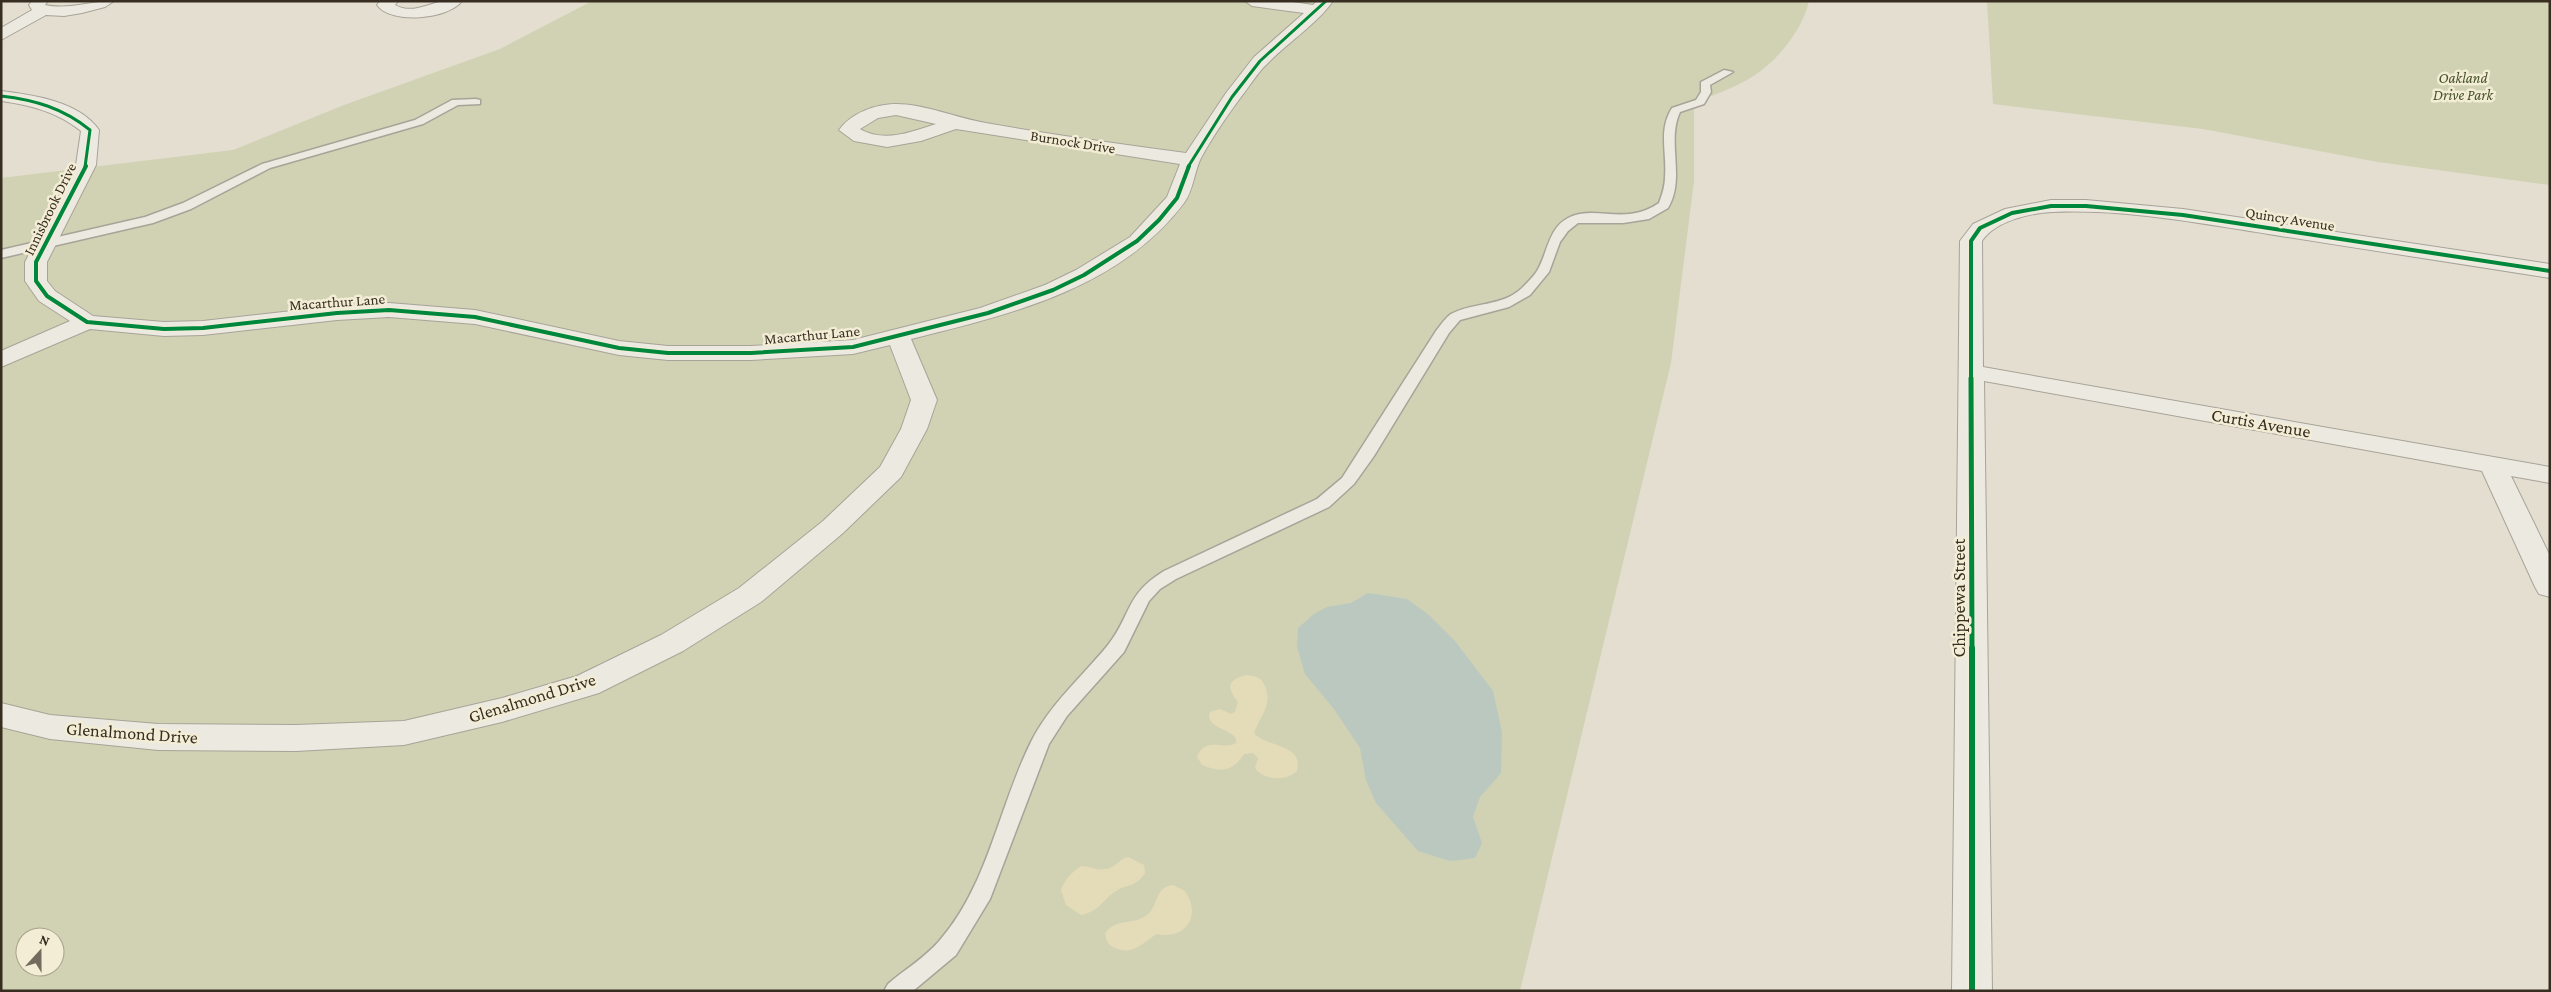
<svg xmlns="http://www.w3.org/2000/svg" width="2551" height="992" viewBox="0 0 2551 992" font-family="'Crimson Pro',serif">
	<style>
		.green { fill: #d0d2b3; fill-rule: evenodd }
		.sand { fill: #e4dbb9 }
		.water { fill: #bac8c0 }
		.lines { fill: none; stroke-linecap: round; stroke-linejoin: round }
		.lane-casing { stroke: #a8a398; stroke-width: 3 }
		.street-casing { stroke: #a8a398; stroke-width: 2 }
		.lane { fill: #ece9e0; fill-rule: evenodd }
		.street { fill: #ece9e0; fill-rule: evenodd }
		.cycleway-far3-casing { stroke: #f3edd6; stroke-width: 5 }
		.cycleway-far2-casing { stroke: #f3edd6; stroke-width: 6 }
		.cycleway-far1-casing { stroke: #f3edd6; stroke-width: 8 }
		.cycleway-casing { stroke: #f3edd6; stroke-width: 9 }
		.cycleway-far3 { stroke: #00873e; stroke-width: 3 }
		.cycleway-far2 { stroke: #00873e; stroke-width: 4 }
		.cycleway-far1 { stroke: #00873e; stroke-width: 5 }
		.cycleway { stroke: #00873e; stroke-width: 6 }
		.labels { text-anchor: middle; dominant-baseline: central; stroke-width: 5; stroke-linejoin: round; paint-order: stroke }
		.far-park-label { font-size: 15px; font-style: italic; fill: #455229; stroke: #f3edd6 }
		.far-street-label { font-size: 15px; fill: #372d20; stroke: #f3edd6 }
		.street-label { font-size: 18px; fill: #372d20; stroke: #f3edd6 }
	</style>
	<rect width="100%" height="100%" fill="#e3decf"/>
	<!-- green -->
	<g class="green">
		<path d="M592 1H1809C1802 33 1771 69 1741 83 1726 91 1710 96 1694 103V181L1671 363 1520 991H1V178L233 150 344 105 500 49ZM25 937H55V967H25Z"/>
		<path d="M1987 1H2550V185L2378 162 2203 129 1993 104Z"/>
	</g>
	<!-- sand -->
	<g class="sand">
		<path d="M1247 675C1256 676 1261 677 1265 686 1273 705 1260 716 1254 733 1266 748 1304 743 1297 771 1287 781 1264 781 1255 768L1258 758 1253 753 1244 754C1233 771 1221 773 1202 765L1197 757C1206 735 1223 751 1236 743V738C1229 729 1210 728 1209 716L1210 712 1220 709 1231 714 1235 712 1238 702C1227 688 1226 680 1247 675Z"/>
		<path d="M1128 857 1144 865 1145 873C1135 888 1129 883 1116 891 1101 901 1100 911 1081 915L1066 905 1061 890C1065 879 1071 873 1081 866 1089 866 1098 871 1106 869 1115 868 1119 859 1128 857Z"/>
		<path d="M1173 885 1185 891C1202 916 1186 940 1157 934 1143 942 1134 956 1115 948 1108 945 1106 940 1105 933 1118 917 1133 926 1147 915 1159 906 1154 887 1173 885Z"/>
	</g>
	<!-- water -->
	<path class="water" d="M1368 593 1407 599 1429 615 1455 641 1493 691 1502 732 1501 773 1480 797 1473 817 1482 843 1475 858 1450 861 1418 851 1376 803 1366 780 1360 748 1334 709 1305 674 1297 647 1298 628 1314 614 1327 607 1351 603Z"/>
	<g class="lines">
		<defs>
			<g id="lane">
				<path d="M1724 70 1733 72 1710 85 1711 92 1704 104 1680 112C1666 142 1686 178 1668 208L1649 219 1623 223H1578L1568 231 1560 242 1549 272 1530 295 1509 307 1460 320 1449 333 1374 456 1354 484 1329 507 1176 579 1160 589 1149 601 1124 652 1067 716 1049 744 990 899 956 955 913 991H884L888 984C904 970 926 957 940 940 988 885 999 806 1031 742 1050 704 1082 677 1108 645 1132 614 1125 595 1164 571L1317 499 1342 478 1436 331C1440 326 1446 317 1451 314 1473 302 1502 307 1522 288 1527 283 1533 277 1537 271 1548 253 1548 227 1570 217 1598 205 1625 226 1659 203 1662 195 1665 186 1665 177 1667 152 1658 130 1672 108L1696 100 1701 92V82Z"/>
				<path d="M476 99 480 100V104L458 105 423 124 270 168 191 209 153 223 1 258V250L145 217 183 203 262 164 415 120 452 100Z"/>
			</g>
			<g id="street">
				<path d="M32 1H48L45 5C68 10 91 1 114 1L105 7 82 13 64 16 46 15 1 40V28L32 10 29 5Z"/>
				<path d="M380 1H398L395 5C411 14 426 5 442 1 448 0 456 1 462 1 449 19 391 25 377 5Z"/>
				<path d="M1245 1H1286L1313 5 1317 1H1333C1317 24 1287 43 1267 64 1257 73 1250 86 1241 97 1227 116 1211 139 1200 160 1194 174 1193 191 1184 203 1119 289 1011 314 911 339L937 400 927 429 901 477 843 533 761 602 683 651 599 693 502 722 404 745 296 751 158 750 50 739 1 727V703L50 715 158 724 296 725 404 721 502 698 577 676 661 635 739 588 823 521 880 467 901 429 911 400 890 345 853 354 751 360H668L619 355 475 324 389 317 337 320 203 335 164 336 90 329 1 367V351L70 321 39 301 25 281V262L76 165 81 131C57 112 31 105 1 101V91C33 95 79 101 99 130L96 165 47 262V281L55 291 93 316 164 322 203 321 337 306 389 303 475 310 619 341 668 346H751L853 340 980 308 1045 285 1076 270 1130 237 1167 197 1180 164 956 129 921 141 887 147 854 141 839 130C851 113 876 104 896 104 924 104 957 118 986 123 1052 135 1119 144 1186 153L1226 93 1254 57 1304 13 1252 6ZM896 115 936 124C911 132 884 143 860 129L878 118Z"/>
				<path d="M2051 200H2086L2183 209 2550 264V278C2456 263 2362 249 2268 234 2198 223 2125 209 2053 212 2030 213 1995 221 1982 241L1983 367 2550 467V483L2511 476 2550 556V597L2539 594 2535 587 2482 471 1984 381 1992 991H1952L1960 241 1973 224 2005 209Z"/>
			</g>
		</defs>
		<!-- lane casing -->
		<use href="#lane" class="lane-casing"/>
		<!-- street casing -->
		<use href="#street" class="street-casing"/>
		<!-- lane -->
		<use href="#lane" class="lane"/>
		<!-- street -->
		<use href="#street" class="street"/>
		<defs>
			<g id="cycleway-far3">
				<path d="M1 96C35 100 63 108 90 130L85 167"/>
				<path d="M1188 167 1232 97 1260 61 1326 1"/>
			</g>
			<g id="cycleway-far2">
				<path d="M86 166 36 262V281L47 296 87 322 164 329 203 328 337 313 389 310 475 317 619 348 668 353H751L853 347 988 313 1053 290 1084 275 1137 241 1159 220 1177 198 1189 166"/>
				<path d="M1971 379V241L1980 228 2012 213 2051 206H2086L2183 215 2550 271"/>
			</g>
			<path id="cycleway-far1" d="M1971 378 1972 649"/>
			<path id="cycleway" d="M1972 648V991"/>
		</defs>
		<!-- cycleway-far3 casing -->
		<use href="#cycleway-far3" class="cycleway-far3-casing"/>
		<!-- cycleway-far2 casing -->
		<use href="#cycleway-far2" class="cycleway-far2-casing"/>
		<!-- cycleway-far1 casing -->
		<use href="#cycleway-far1" class="cycleway-far1-casing"/>
		<!-- cycleway casing -->
		<use href="#cycleway" class="cycleway-casing"/>
		<!-- cycleway-far3 -->
		<use href="#cycleway-far3" class="cycleway-far3"/>
		<!-- cycleway-far2 -->
		<use href="#cycleway-far2" class="cycleway-far2"/>
		<!-- cycleway-far1 -->
		<use href="#cycleway-far1" class="cycleway-far1"/>
		<!-- cycleway -->
		<use href="#cycleway" class="cycleway"/>
	</g>
	<g class="labels">
		<!-- far-park labels -->
		<g class="far-park-label">
			<text x="2463" y="78">Oakland<tspan x="2463" dy="17">Drive Park</tspan></text>
		</g>
		<!-- far-street labels -->
		<g class="far-street-label">
			<text transform="translate(1073 142) rotate(9)">Burnock Drive</text>
			<text transform="translate(50 209) rotate(-64)">Innisbrook Drive</text>
			<text transform="translate(2290 219) rotate(9)">Quincy Avenue</text>
			<text transform="translate(337 302) rotate(-4)">Macarthur Lane</text>
			<text transform="translate(812 335) rotate(-5)">Macarthur Lane</text>
		</g>
		<!-- street labels -->
		<g class="street-label">
			<text transform="translate(2261 423) rotate(10)">Curtis Avenue</text>
			<text transform="translate(1959 598) rotate(-90)">Chippewa Street</text>
			<text transform="translate(532 698) rotate(-17)">Glenalmond Drive</text>
			<text transform="translate(132 733) rotate(4)">Glenalmond Drive</text>
		</g>
	</g>
	<!-- border -->
	<rect width="2551" height="992" fill="none" stroke="#372d20" stroke-width="5"/>
	<!-- north arrow -->
	<g transform="translate(40 952) rotate(21)"><circle r="24" fill="#f3edd6" stroke="#a8a08d"/>
	<path d="M0-4L9 19L0 12L-9 19Z" fill="#736b5d"/>
	<text y="-8" font-size="14" font-weight="bold" text-anchor="middle" fill="#372d20">N</text>
	</g>
</svg>
